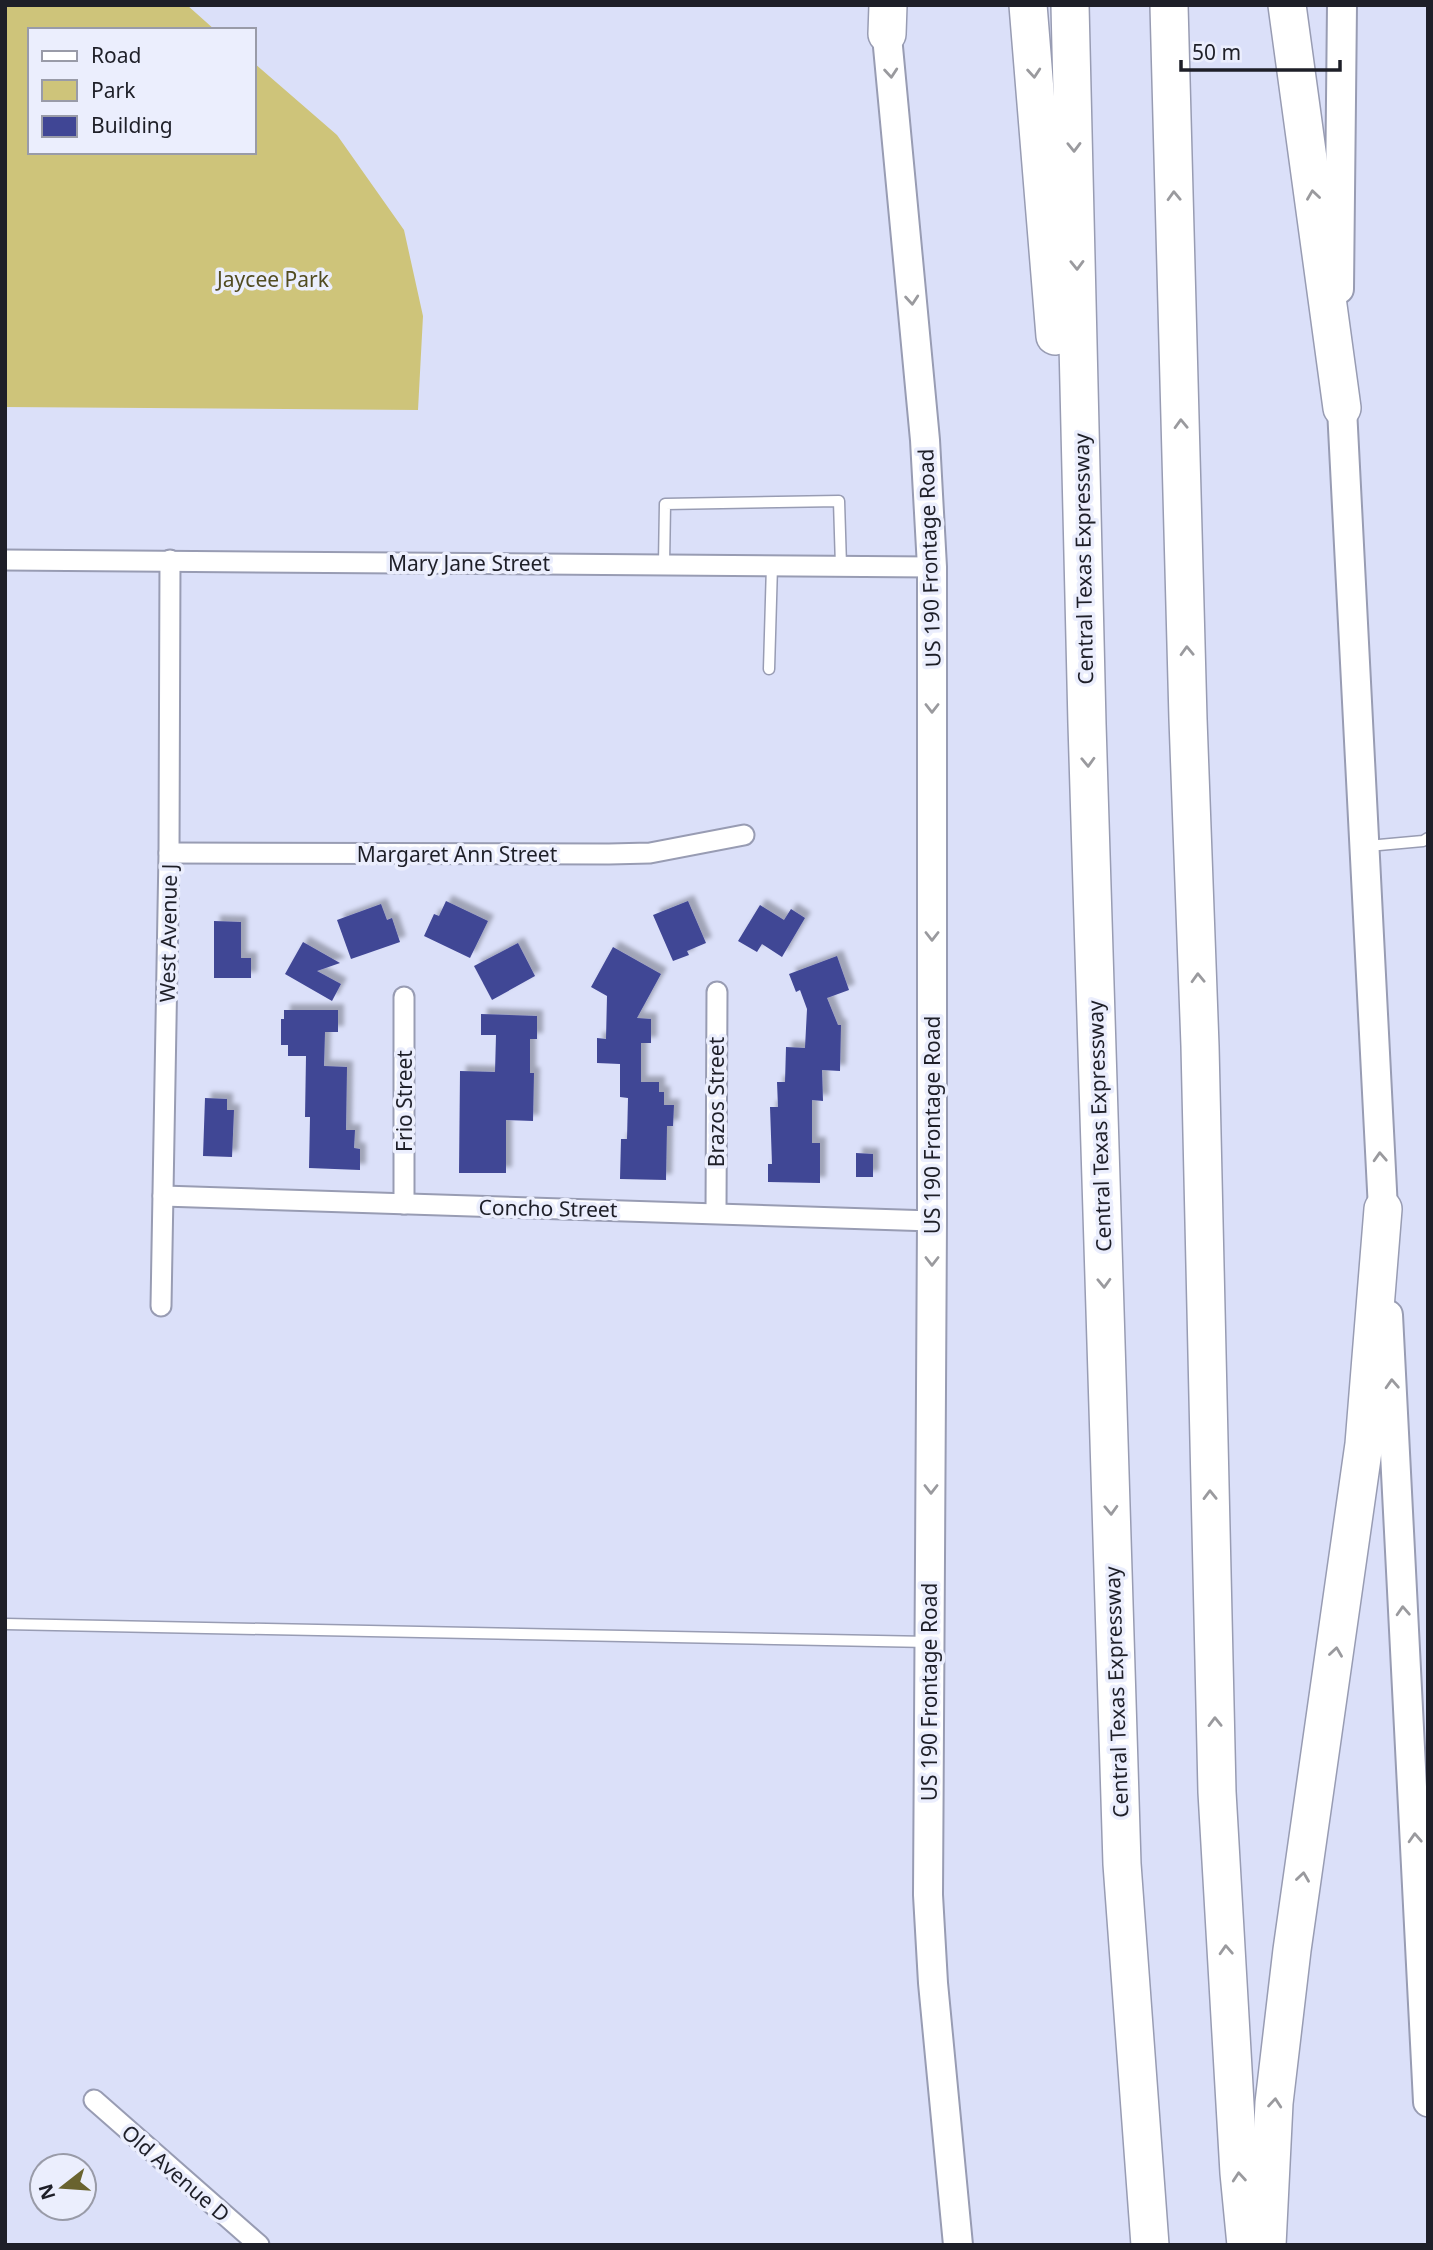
<svg xmlns="http://www.w3.org/2000/svg" width="1433" height="2250" viewBox="0 0 1433 2250" font-family="'Noto Sans',sans-serif">
	<style>
		.green { fill: #cec47a }
		.building { fill: #404695; filter: url(#shadow) }
		.lines { fill: none; stroke-linecap: round; stroke-linejoin: round }
		.lane-casing { stroke: #989cb3; stroke-width: 13 }
		.street-casing { stroke: #989cb3; stroke-width: 23 }
		.secondary-casing { stroke: #989cb3; stroke-width: 32 }
		.highway-casing { stroke: #989cb3; stroke-width: 40 }
		.lane { stroke: #fff; stroke-width: 10 }
		.street { stroke: #fff; stroke-width: 19 }
		.secondary { stroke: #fff; stroke-width: 28 }
		.highway { stroke: #fff; stroke-width: 37 }
		.oneway { stroke: #9a9a9e }
		.labels { text-anchor: middle; dominant-baseline: central; stroke-width: 7; stroke-linejoin: round; paint-order: stroke }
		.park-label { font-size: 21px; fill: #514b20; stroke: #ebeefd }
		.street-label { font-size: 21px; fill: #1e1f28; stroke: #ebeefd }
	</style>
	<defs>
		<filter id="shadow"><feDropShadow dx="6" dy="-6" stdDeviation="2" flood-color="#0004"/></filter>
	</defs>
	<rect width="100%" height="100%" fill="#dbe0f9"/>
	<!-- green -->
	<path class="green" d="M5 5H187L215 30H30V152H254V63L337 135 404 230 423 316 418 410 5 407Z"/>
	<!-- building -->
	<g class="building">
		<path d="M446 901 488 921 470 958 424 936 434 914 439 916Z"/>
		<path d="M688 901 706 943 687 951 689 955 673 961 653 915Z"/>
		<path d="M381 904 387 920 392 918 400 942 351 959 337 920Z"/>
		<path d="M760 905 784 920 791 909 805 918 782 957 762 944 757 952 738 941Z"/>
		<path d="M214 921 241 922V958H251V978H214Z"/>
		<path d="M303 942 340 963 317 971 341 984 332 1001 285 974Z"/>
		<path d="M518 943 535 976 492 1000 474 966Z"/>
		<path d="M613 947 661 974 637 1018 651 1019V1043H641V1082H659V1092H664V1105H674L673 1126H667L666 1180 620 1179 621 1139H627L628 1098 620 1097V1064L597 1063V1038L606 1039 607 996 591 987Z"/>
		<path d="M837 956 849 990 827 998 838 1025H841L840 1071 822 1070 823 1101 812 1100V1143H820V1183L768 1182V1164H772L770 1107H778L777 1082H785L786 1047 805 1048 807 1009 800 990 796 992 789 974Z"/>
		<path d="M284 1010H338V1032H325L324 1066 347 1067 346 1130H355L354 1148 360 1149V1170L309 1168 310 1117H305L306 1056H288V1045H281V1019H284Z"/>
		<path d="M481 1014 537 1016V1039H530V1073H534L533 1121 506 1120V1173H459L460 1071 495 1072 496 1035H481Z"/>
		<path d="M205 1098 227 1099V1110H234L232 1157 203 1156Z"/>
		<path d="M856 1153 873 1154V1177H856Z"/>
	</g>
	<g class="lines">
		<defs>
			<g id="lane">
				<path d="M664 564 665 504 839 501 841 566"/>
				<path d="M769 669 772 565"/>
				<path d="M1368 846 1423 841 1428 838"/>
				<path d="M5 1624 929 1642"/>
			</g>
			<g id="street">
				<path d="M5 560 932 567"/>
				<path d="M169 853 609 854 650 853 744 835"/>
				<path d="M404 997V1204"/>
				<path d="M163 1196 932 1221"/>
				<path d="M716 1212 717 992"/>
				<path d="M161 1306 169 853 170 560"/>
				<path d="M94 2100 259 2245"/>
			</g>
			<g id="secondary">
				<path d="M885 15 925 440 932 567V1221L928 1895 933 1983 958 2245"/>
				<path d="M1339 289 1342 5"/>
				<path d="M1341 389 1384 1229"/>
				<path d="M1388 1315 1428 2102"/>
			</g>
			<g id="highway">
				<path d="M1028 5 1055 336"/>
				<path d="M1070 5 1087 724 1122 1864 1150 2245"/>
				<path d="M1169 5 1188 719 1200 1046 1217 1792 1239 2173 1246 2245"/>
				<path d="M1287 5 1342 408"/>
				<path d="M887 34 888 5"/>
				<path d="M1267 2245 1274 2103 1292 1950 1364 1444 1383 1209"/>
			</g>
		</defs>
		<!-- lane casing -->
		<use href="#lane" class="lane-casing"/>
		<!-- street casing -->
		<use href="#street" class="street-casing"/>
		<!-- secondary casing -->
		<use href="#secondary" class="secondary-casing"/>
		<!-- highway casing -->
		<use href="#highway" class="highway-casing"/>
		<!-- lane -->
		<use href="#lane" class="lane"/>
		<!-- street -->
		<use href="#street" class="street"/>
		<!-- secondary -->
		<use href="#secondary" class="secondary"/>
		<!-- highway -->
		<use href="#highway" class="highway"/>
	</g>
	<!-- one-way arrows -->
	<defs><path id="oneway-chevron" d="M-2-3.5L2.5 0L-2 3.5" fill="none" stroke-width="1.6" stroke-linecap="round" stroke-linejoin="round" transform="scale(1.75)"/></defs>
	<g class="oneway">
		<use href="#oneway-chevron" transform="translate(891 73) rotate(85)"/>
		<use href="#oneway-chevron" transform="translate(1034 73) rotate(85)"/>
		<use href="#oneway-chevron" transform="translate(1074 147) rotate(89)"/>
		<use href="#oneway-chevron" transform="translate(1313 195) rotate(-98)"/>
		<use href="#oneway-chevron" transform="translate(1174 196) rotate(-92)"/>
		<use href="#oneway-chevron" transform="translate(1077 265) rotate(89)"/>
		<use href="#oneway-chevron" transform="translate(912 300) rotate(85)"/>
		<use href="#oneway-chevron" transform="translate(1181 424) rotate(-92)"/>
		<use href="#oneway-chevron" transform="translate(1187 651) rotate(-92)"/>
		<use href="#oneway-chevron" transform="translate(932 708) rotate(90)"/>
		<use href="#oneway-chevron" transform="translate(1088 762) rotate(88)"/>
		<use href="#oneway-chevron" transform="translate(932 936) rotate(90)"/>
		<use href="#oneway-chevron" transform="translate(1198 978) rotate(-92)"/>
		<use href="#oneway-chevron" transform="translate(1380 1157) rotate(-93)"/>
		<use href="#oneway-chevron" transform="translate(932 1261) rotate(90)"/>
		<use href="#oneway-chevron" transform="translate(1104 1283) rotate(88)"/>
		<use href="#oneway-chevron" transform="translate(1392 1384) rotate(-93)"/>
		<use href="#oneway-chevron" transform="translate(931 1489) rotate(90)"/>
		<use href="#oneway-chevron" transform="translate(1210 1495) rotate(-91)"/>
		<use href="#oneway-chevron" transform="translate(1111 1510) rotate(88)"/>
		<use href="#oneway-chevron" transform="translate(1403 1611) rotate(-93)"/>
		<use href="#oneway-chevron" transform="translate(1336 1652) rotate(-82)"/>
		<use href="#oneway-chevron" transform="translate(1215 1722) rotate(-91)"/>
		<use href="#oneway-chevron" transform="translate(1415 1838) rotate(-93)"/>
		<use href="#oneway-chevron" transform="translate(1303 1877) rotate(-82)"/>
		<use href="#oneway-chevron" transform="translate(1226 1950) rotate(-93)"/>
		<use href="#oneway-chevron" transform="translate(1275 2103) rotate(-85)"/>
		<use href="#oneway-chevron" transform="translate(1239 2177) rotate(-95)"/>
	</g>
	<g class="labels">
		<!-- park labels -->
		<g class="park-label">
			<text x="273" y="279">Jaycee Park</text>
		</g>
		<!-- street labels -->
		<g class="street-label">
			<text transform="translate(929 558) rotate(-92)">US 190 Frontage Road</text>
			<text transform="translate(1083 559) rotate(-91)">Central Texas Expressway</text>
			<text x="469" y="563">Mary Jane Street</text>
			<text x="457" y="854">Margaret Ann Street</text>
			<text transform="translate(168 933) rotate(-89)">West Avenue J</text>
			<text transform="translate(404 1101) rotate(-90)">Frio Street</text>
			<text transform="translate(716 1102) rotate(-90)">Brazos Street</text>
			<text transform="translate(932 1125) rotate(-90)">US 190 Frontage Road</text>
			<text transform="translate(1099 1126) rotate(-92)">Central Texas Expressway</text>
			<text transform="translate(548 1208) rotate(1)">Concho Street</text>
			<text transform="translate(929 1692) rotate(-90)">US 190 Frontage Road</text>
			<text transform="translate(1116 1692) rotate(-92)">Central Texas Expressway</text>
			<text transform="translate(176 2173) rotate(41)">Old Avenue D</text>
		</g>
	</g>
	<!-- border -->
	<rect width="1433" height="2250" fill="none" stroke="#1e1f28" stroke-width="14"/>
	<!-- legend -->
	<rect x="28" y="28" width="228" height="126" fill="#ebeefd" stroke="#999ba8" stroke-width="2"/>
	<rect x="42" y="51" width="35" height="10" fill="#ffffff" stroke="#999ba8" stroke-width="2"/>
	<text x="91" y="63" font-size="21" fill="#1e1f28">Road</text>
	<rect x="42" y="80" width="35" height="21" fill="#cec47a" stroke="#999ba8" stroke-width="2"/>
	<text x="91" y="98" font-size="21" fill="#1e1f28">Park</text>
	<rect x="42" y="116" width="35" height="21" fill="#404695" stroke="#999ba8" stroke-width="2"/>
	<text x="91" y="133" font-size="21" fill="#1e1f28">Building</text>
	<!-- north arrow -->
	<g transform="translate(63 2187) rotate(253)"><circle r="33" fill="#ebeefd" stroke="#999ba8" stroke-width="2"/>
	<path d="M0-5L12 26L0 18L-12 26Z" fill="#69632f"/>
	<text y="-10" font-size="19" font-weight="bold" text-anchor="middle" fill="#1e1f28">N</text>
	</g>
	<!-- scale -->
	<path d="M1181 60v10h159v-10" fill="none" stroke="#1e1f28" stroke-width="3.5"/>
	<text x="1192" y="60" font-size="21" fill="#1e1f28" stroke="#ebeefd" stroke-width="5" paint-order="stroke">50 m</text>
</svg>
